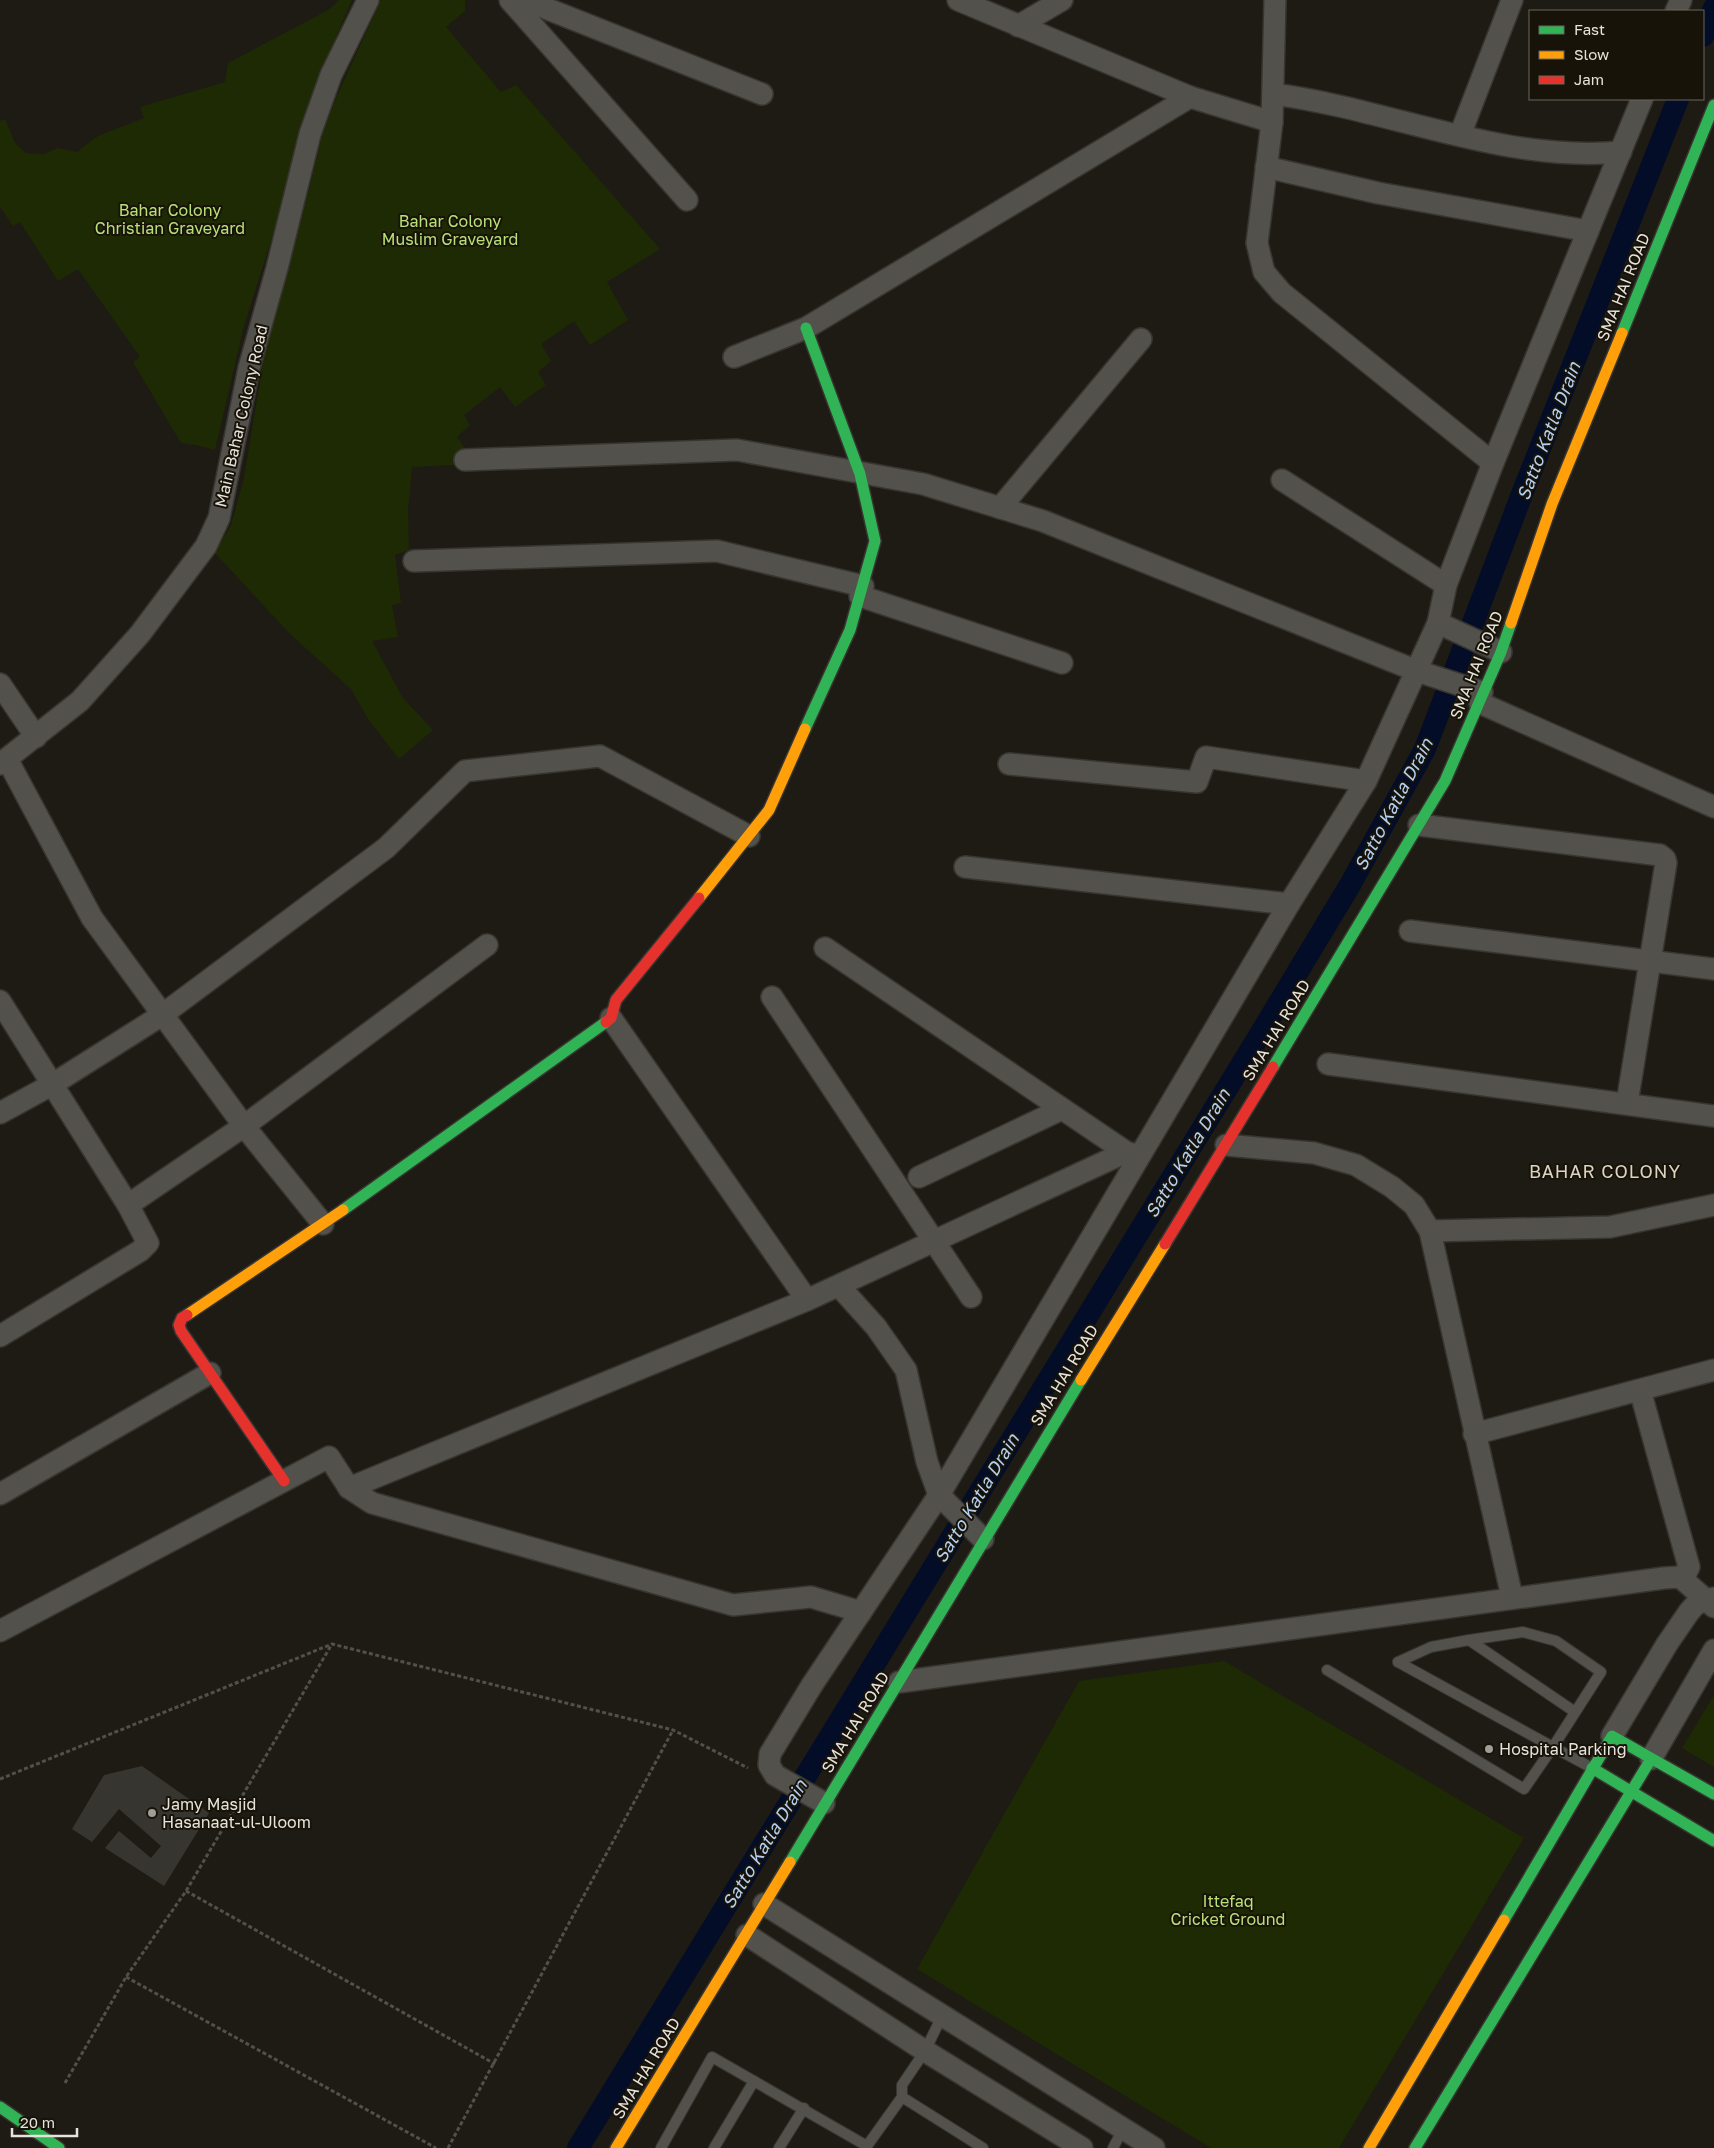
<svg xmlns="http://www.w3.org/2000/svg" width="1714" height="2148" viewBox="0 0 1714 2148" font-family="'Golos Text',sans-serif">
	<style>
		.green { fill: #1e2a04 }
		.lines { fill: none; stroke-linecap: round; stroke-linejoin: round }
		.canal { stroke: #030d27; stroke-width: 22 }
		.building { fill: #37352f }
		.lane-casing { stroke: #383531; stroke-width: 12 }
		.street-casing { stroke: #383531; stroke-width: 24 }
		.fast-casing { stroke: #383531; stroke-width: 14 }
		.slow-casing { stroke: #383531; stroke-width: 14 }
		.jam-casing { stroke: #383531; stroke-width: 14 }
		.path { stroke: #52504b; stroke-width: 3; stroke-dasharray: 4 2.5; stroke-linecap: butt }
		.lane { stroke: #53514c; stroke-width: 10 }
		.street { stroke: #53514c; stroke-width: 21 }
		.fast { stroke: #30b455; stroke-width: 11 }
		.slow { stroke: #ff9f0a; stroke-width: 11 }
		.jam { stroke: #e5322d; stroke-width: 11 }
		.poi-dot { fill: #a09d96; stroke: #181308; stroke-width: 2 }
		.labels { text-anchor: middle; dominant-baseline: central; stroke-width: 4; stroke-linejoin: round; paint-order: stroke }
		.park-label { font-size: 16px; fill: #b8e176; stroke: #181308 }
		.street-label { font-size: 16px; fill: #e7e3dc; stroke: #181308 }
		.poi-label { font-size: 16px; fill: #e7e3dc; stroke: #181308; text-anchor: start }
		.water-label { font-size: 18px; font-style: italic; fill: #b3cff1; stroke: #181308 }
		.neighbourhood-label { font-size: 18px; letter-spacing: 1px; fill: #dbd4c4; stroke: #181308 }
	</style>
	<rect width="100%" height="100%" fill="#1d1b14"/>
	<!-- green -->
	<g class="green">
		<path d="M339 0H352L315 86 301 128 281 209 244 326 215 450 196 445 181 443 133 362 140 357 78 269 58 281 20 222 13 226 0 207V121L5 119 15 143 26 153 44 154 58 148 77 152 98 136 144 118 140 107 225 82 228 63 330 9Z"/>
		<path d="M381 0H465V11L446 27 501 92 516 85 660 249 607 282 628 320 590 345 574 321 541 344 551 361 538 372 546 385 515 407 500 387 464 415 470 425 457 437 465 448 453 465 412 467 408 510 409 550 395 555 401 603 392 605 398 637 372 641 403 698 433 730 399 759 368 719 351 689 290 634 215 553 231 525 244 478 266 344 309 190 322 135 337 96Z"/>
		<path d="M1224 1661 1524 1838 1339 2148H1211L917 1969 1079 1681Z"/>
		<path d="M1714 1695V1767L1682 1748Z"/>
	</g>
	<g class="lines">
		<!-- canal -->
		<g class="canal">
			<path d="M1703 36 1714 8"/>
			<path d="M578 2148 1259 1036 1350 885 1425 749 1522 494 1678 99"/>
		</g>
	</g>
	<!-- building -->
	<path class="building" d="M142 1766 209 1813 164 1886 105 1848 119 1831 151 1858 161 1846 119 1809 92 1842 72 1829 104 1775Z"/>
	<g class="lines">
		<defs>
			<g id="lane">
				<path d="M1398 1662 1431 1647 1469 1640"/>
				<path d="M1327 1670 1524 1789 1553 1747 1398 1662"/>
				<path d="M1575 1712 1469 1640 1523 1632 1556 1641 1601 1672 1553 1747 1592 1768"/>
				<path d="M902 2097V2085L925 2051 942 2016"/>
				<path d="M661 2148 712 2057 867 2146 902 2097 983 2148"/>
				<path d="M714 2148 754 2081"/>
				<path d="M779 2148 804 2108"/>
				<path d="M1113 2148 1123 2129"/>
			</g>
			<g id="street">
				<path d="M510 0 687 200"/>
				<path d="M525 0 762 94"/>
				<path d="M958 0 1190 97 1272 122"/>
				<path d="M1275 0 1272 122 1257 243 1264 272 1282 293 1493 463"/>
				<path d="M1676 11 1681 0"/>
				<path d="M1018 26 1062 0"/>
				<path d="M1273 94C1390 109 1502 163 1621 152"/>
				<path d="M1460 135 1512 0"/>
				<path d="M1266 167 1378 193 1588 231"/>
				<path d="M734 357 806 328 1190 97"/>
				<path d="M465 460 737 450 923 484 1043 521 1417 671 1482 692"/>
				<path d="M1282 480 1446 585"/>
				<path d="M1000 508 1141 339"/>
				<path d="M414 561 717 551 863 586"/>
				<path d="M860 596 1062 663"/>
				<path d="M1438 623 1501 652"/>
				<path d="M0 684 36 737"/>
				<path d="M1480 703 1714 807"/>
				<path d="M7 759 92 918 244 1126 323 1224"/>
				<path d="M0 764 80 701 140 634 206 546 219 518 249 368 277 268 310 134 331 75 368 0"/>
				<path d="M1009 764 1197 782 1206 757 1366 781"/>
				<path d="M1419 825 1660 855 1665 859 1666 863 1627 1103"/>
				<path d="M965 867 1289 904"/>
				<path d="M1410 931 1714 969"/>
				<path d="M825 948 1126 1152 1136 1155"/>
				<path d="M772 997 971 1297"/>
				<path d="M0 1001 128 1205 148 1243 140 1251 0 1336"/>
				<path d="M611 1018 807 1300"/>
				<path d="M1328 1064 1714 1116"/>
				<path d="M0 1113 53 1084 162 1015 386 848 465 771 600 756 749 836"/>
				<path d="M1226 1145 1314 1153 1356 1165 1392 1187 1414 1205 1430 1231 1610 1227 1714 1205"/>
				<path d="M919 1177 1062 1109"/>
				<path d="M128 1205 244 1126 487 945"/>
				<path d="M1430 1231 1512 1597"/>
				<path d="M839 1286 876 1327 906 1370 927 1462 939 1495 983 1539"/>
				<path d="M1640 1390 1689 1567 1686 1573 1680 1577"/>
				<path d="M1474 1434 1714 1370"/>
				<path d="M349 1488 807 1300 1126 1152"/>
				<path d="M0 1494 210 1373"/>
				<path d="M0 1631 329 1457 349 1488 372 1503 733 1605 811 1597 861 1612"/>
				<path d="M899 1682 1664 1578 1680 1577 1714 1607"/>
				<path d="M1612 1736 1667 1644 1689 1612 1696 1604 1714 1598"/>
				<path d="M1651 1759 1714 1650"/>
				<path d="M824 1803 775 1775 769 1765 770 1754 812 1685 939 1495 1289 904 1366 781 1438 623 1446 585 1493 463 1642 99"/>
				<path d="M764 1904 1154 2148"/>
				<path d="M747 1935 925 2051 1082 2148"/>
			</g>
			<g id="fast">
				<path d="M1622 333 1714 105"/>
				<path d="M805 729 850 630 875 541 860 474 806 328"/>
				<path d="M1273 1067 1445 781 1501 652 1511 623"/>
				<path d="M343 1210 606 1022"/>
				<path d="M1592 1768 1714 1841"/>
				<path d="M790 1862 1081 1380"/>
				<path d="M1504 1920 1612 1736 1714 1794"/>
				<path d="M0 2107 59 2148"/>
				<path d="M1415 2148 1651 1759"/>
			</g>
			<g id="slow">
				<path d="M1511 623 1552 504 1622 333"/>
				<path d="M699 898 769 810 805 729"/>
				<path d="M187 1315 343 1210"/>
				<path d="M1081 1380 1165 1244"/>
				<path d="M616 2148 790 1862"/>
				<path d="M1369 2148 1504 1920"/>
			</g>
			<g id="jam">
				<path d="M606 1022 611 1018 616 1000 699 898"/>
				<path d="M1165 1244 1273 1067"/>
				<path d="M187 1315 182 1318 179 1325 181 1331 284 1481"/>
			</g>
		</defs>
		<!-- lane casing -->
		<use href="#lane" class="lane-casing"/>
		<!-- street casing -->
		<use href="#street" class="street-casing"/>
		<!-- fast casing -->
		<use href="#fast" class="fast-casing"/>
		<!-- slow casing -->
		<use href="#slow" class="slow-casing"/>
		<!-- jam casing -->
		<use href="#jam" class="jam-casing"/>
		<!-- path -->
		<g class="path">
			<path d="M0 1779 332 1644 673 1730 748 1768"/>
			<path d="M186 1891 495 2064"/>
			<path d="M126 1977 436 2148"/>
			<path d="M65 2083 126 1977 186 1891 332 1644"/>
			<path d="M448 2148 673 1730"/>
		</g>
		<!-- lane -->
		<use href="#lane" class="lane"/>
		<!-- street -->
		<use href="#street" class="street"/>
		<!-- fast -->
		<use href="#fast" class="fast"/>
		<!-- slow -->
		<use href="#slow" class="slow"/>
		<!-- jam -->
		<use href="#jam" class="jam"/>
	</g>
	<!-- markers -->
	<g class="poi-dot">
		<circle cx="1489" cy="1749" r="5"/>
		<circle cx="152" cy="1813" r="5"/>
	</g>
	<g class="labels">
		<!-- park labels -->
		<g class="park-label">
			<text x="170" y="210">Bahar Colony<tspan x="170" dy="18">Christian Graveyard</tspan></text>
			<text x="450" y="221">Bahar Colony<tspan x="450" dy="18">Muslim Graveyard</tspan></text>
			<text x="1228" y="1901">Ittefaq<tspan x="1228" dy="18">Cricket Ground</tspan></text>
		</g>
		<!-- street labels -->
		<g class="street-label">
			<text transform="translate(1623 287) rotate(-68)">SMA HAI ROAD</text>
			<text transform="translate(241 416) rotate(-77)">Main Bahar Colony Road</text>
			<text transform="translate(1476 665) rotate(-68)">SMA HAI ROAD</text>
			<text transform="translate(1276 1030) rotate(-59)">SMA HAI ROAD</text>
			<text transform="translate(1064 1375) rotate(-59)">SMA HAI ROAD</text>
			<text transform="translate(855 1722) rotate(-59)">SMA HAI ROAD</text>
			<text transform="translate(646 2068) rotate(-59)">SMA HAI ROAD</text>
		</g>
		<!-- poi labels -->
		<g class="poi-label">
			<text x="1499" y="1749">Hospital Parking</text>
			<text x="162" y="1804">Jamy Masjid<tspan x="162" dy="18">Hasanaat-ul-Uloom</tspan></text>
		</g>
		<!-- water labels -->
		<g class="water-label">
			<text transform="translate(1548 431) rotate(-69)">Satto Katla Drain</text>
			<text transform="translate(1393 804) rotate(-62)">Satto Katla Drain</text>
			<text transform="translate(1187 1153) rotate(-59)">Satto Katla Drain</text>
			<text transform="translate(976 1498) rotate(-59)">Satto Katla Drain</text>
			<text transform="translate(764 1844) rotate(-59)">Satto Katla Drain</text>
		</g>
		<!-- neighbourhood labels -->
		<g class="neighbourhood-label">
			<text x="1605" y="1171">BAHAR COLONY</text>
		</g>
	</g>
	<!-- legend -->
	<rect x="1529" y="10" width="175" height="90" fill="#181308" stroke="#6b665d"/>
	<rect x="1539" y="26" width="25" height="8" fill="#30b455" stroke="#6b665d"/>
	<text x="1574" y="35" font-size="15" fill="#e7e3dc">Fast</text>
	<rect x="1539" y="51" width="25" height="8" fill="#ff9f0a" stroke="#6b665d"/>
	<text x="1574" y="60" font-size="15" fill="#e7e3dc">Slow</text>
	<rect x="1539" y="76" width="25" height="8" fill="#e5322d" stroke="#6b665d"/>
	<text x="1574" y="85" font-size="15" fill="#e7e3dc">Jam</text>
	<!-- scale -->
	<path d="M12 2128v8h65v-8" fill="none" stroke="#e7e3dc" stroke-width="2.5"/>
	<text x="20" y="2128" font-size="15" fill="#e7e3dc" stroke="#181308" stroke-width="4" paint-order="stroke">20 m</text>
</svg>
